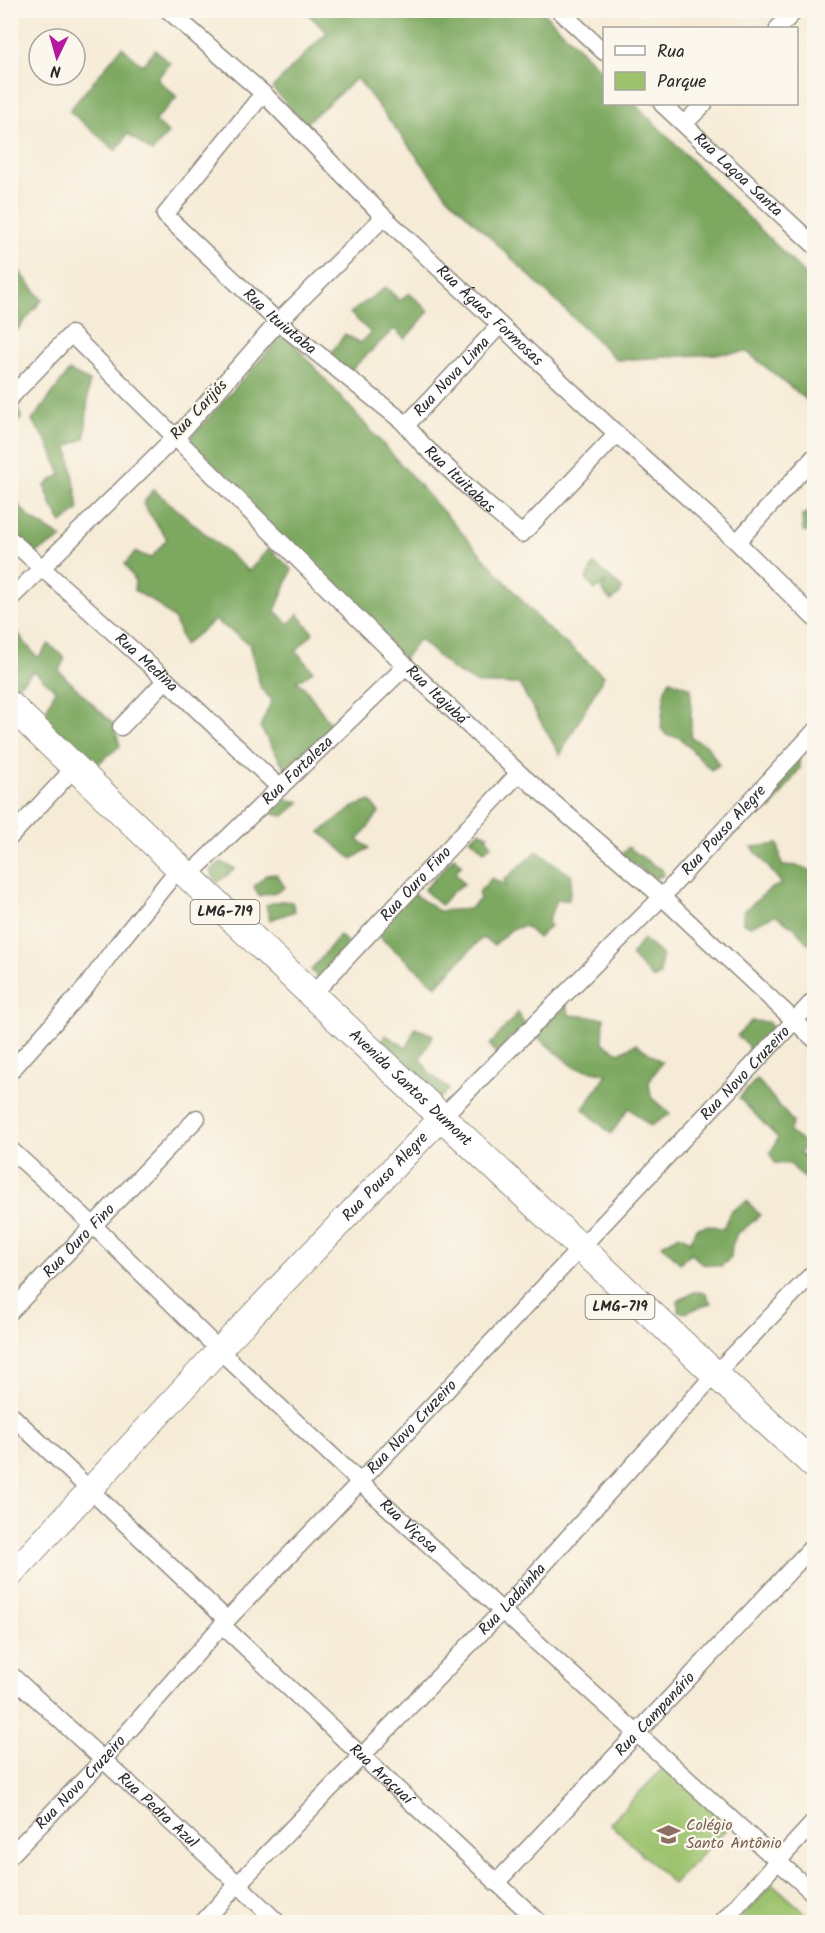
<svg xmlns="http://www.w3.org/2000/svg" width="825" height="1933" viewBox="0 0 825 1933" font-family="Kalam,sans-serif">
	<style>
		.green { fill: #9cc26d; stroke: #64764c; stroke-width: 1.5 }
		.forest { fill: #7da860; stroke: #546a46; stroke-width: 1.5 }
		.lines { fill: none; stroke-linecap: round; stroke-linejoin: round }
		.street-casing { stroke: #908b81; stroke-width: 19 }
		.secondary-casing { stroke: #908b81; stroke-width: 26 }
		.primary-casing { stroke: #908b81; stroke-width: 29 }
		.street { stroke: #fff; stroke-width: 16 }
		.secondary { stroke: #fff; stroke-width: 24 }
		.primary { stroke: #fff; stroke-width: 27 }
		.labels { text-anchor: middle; dominant-baseline: central; stroke-width: 4.5; stroke-linejoin: round; paint-order: stroke }
		.shield { fill: #fbf7ec; stroke: #696865; stroke-width: 1.5 }
		.shield-label { font-size: 15px; font-weight: bold; fill: #2b2b2b }
		.street-label { font-size: 16px; fill: #2b2b2b; stroke: #fbf7ec }
		.education-label { font-size: 16px; fill: #785e54; stroke: #fbf7ec; text-anchor: start }
	</style>
	<rect width="100%" height="100%" fill="#fbf7ec"/>
	<filter id="ink" filterUnits="userSpaceOnUse"><feTurbulence type="fractalNoise" baseFrequency=".0167" numOctaves="2"/><feDisplacementMap in="SourceGraphic" scale="12" xChannelSelector="R" yChannelSelector="G"/><feConvolveMatrix kernelMatrix="1 2 1 2 8 2 1 2 1" color-interpolation-filters="sRGB"/></filter>
	<filter id="wash" filterUnits="userSpaceOnUse"><feTurbulence type="fractalNoise" baseFrequency=".008" numOctaves="4" result="noise"/><feDisplacementMap in="SourceGraphic" scale="24" xChannelSelector="R" yChannelSelector="G"/><feGaussianBlur stdDeviation="1.35" result="paint"/><feColorMatrix in="noise" values="0 0 0 0 0 0 0 0 0 0 0 0 0 0 0 0 0 1.4 0 .05"/><feComposite in="paint" operator="in"/></filter>
	<g filter="url(#wash)">
		<rect width="100%" height="100%" fill="#f6ebd7"/>
		<!-- green -->
		<g class="green">
			<path d="M666 1765 729 1826 673 1884 610 1823Z"/>
			<path d="M773 1884 814 1921V1922H737Z"/>
		</g>
		<!-- forest -->
		<g class="forest">
			<path d="M305 11H542L604 73V104H635L814 283V403L813 405 747 352 617 360 447 196 357 78 305 124 272 88 327 32Z"/>
			<path d="M122 47 142 65 155 50 170 63 157 79 177 97 155 121 168 133 152 152 128 134 116 151 69 111Z"/>
			<path d="M10 259 42 300 13 335 11 387 21 418 11 429Z"/>
			<path d="M386 287 400 301 409 293 429 311 405 339 394 329 350 371 329 356 345 334 360 343 371 333 350 313Z"/>
			<path d="M284 333 544 625 604 676 560 755 519 684H478L453 670 419 639 404 659 187 442Z"/>
			<path d="M69 371 89 381 85 438 68 446 79 509 62 523 52 507 45 486 53 479 61 475 47 441 32 421Z"/>
			<path d="M153 489 249 571 269 548 292 570 275 611 289 624 298 614 313 633 296 651 313 671 297 681 305 688 333 728 286 770 260 727 272 700 261 689 249 644 215 620 184 645 175 620 153 601 134 590 135 581 125 564 135 552 151 558 167 539 143 504Z"/>
			<path d="M10 499 17 503 30 518 62 538 36 553 11 527Z"/>
			<path d="M814 511V535L803 531 802 515Z"/>
			<path d="M594 564 622 588 620 594 611 601 601 589 607 581 595 590 586 579Z"/>
			<path d="M10 622 26 644 38 658 49 644 65 658 59 671 114 725 120 746 90 770 41 722 55 690 34 671 13 690 11 688Z"/>
			<path d="M670 680 691 688V738L707 745 719 765 711 770 679 737 666 735 661 728 665 689Z"/>
			<path d="M798 753 800 768 771 809H753Z"/>
			<path d="M277 797 300 802 284 816 265 812Z"/>
			<path d="M371 801 379 813 358 840 369 848 352 859 320 832 354 807Z"/>
			<path d="M479 831 488 835 486 837 492 845 484 851 470 838Z"/>
			<path d="M778 844 782 866C794 865 806 865 814 874V902L812 905 814 910V938L808 944 795 928 775 915 751 926 743 923V912L770 889 782 884 752 847Z"/>
			<path d="M628 847 655 866 662 869 663 875 658 878 653 877 622 855Z"/>
			<path d="M537 851 572 876 569 900H556L548 922 550 926 538 938 525 926 512 929 494 945 482 938 436 986 375 933 412 893 439 911 469 909 480 899 478 893 492 878 506 886 504 880Z"/>
			<path d="M454 857 462 865 455 872 464 884 452 892 441 905 424 890Z"/>
			<path d="M221 862 235 869 217 883 210 871Z"/>
			<path d="M276 874 285 887 279 891 259 896 254 887 266 875Z"/>
			<path d="M280 901 292 902 295 911 270 920 266 905Z"/>
			<path d="M340 935 354 950 319 980 311 970Z"/>
			<path d="M643 939 662 955 660 975 653 979 631 956Z"/>
			<path d="M565 1000 569 1015 604 1018 603 1043 619 1053 636 1044 662 1062 649 1082 651 1097 670 1114 650 1126 629 1108 611 1134 583 1109 607 1074 574 1067 536 1036Z"/>
			<path d="M518 1012 525 1025 514 1036 507 1039V1046L496 1053 490 1045Z"/>
			<path d="M751 1021 768 1022 773 1028 766 1046 749 1052 747 1044 737 1036Z"/>
			<path d="M415 1028 433 1035 421 1058 429 1073 449 1089 438 1100 377 1046 386 1035 407 1048Z"/>
			<path d="M757 1079 793 1122 789 1132 808 1145 799 1153 814 1165V1174L806 1180 790 1164 775 1163 770 1154 778 1138 739 1098Z"/>
			<path d="M747 1201 760 1215 743 1230 737 1233 732 1246 731 1258 721 1266 702 1264 691 1253 680 1263 662 1245 679 1235 691 1241 696 1228 710 1225 723 1229 730 1212Z"/>
			<path d="M694 1292H705L711 1303 685 1313 678 1311V1301Z"/>
		</g>
	</g>
	<g filter="url(#ink)">
		<g class="lines">
			<defs>
				<g id="street">
					<path id="s1" d="M168 10 265 95 384 217 617 434 737 542 814 618"/>
					<path d="M559 10 604 52"/>
					<path d="M778 28 796 10"/>
					<path id="s2" d="M257 101 165 215 278 322 402 421 423 445 486 504 522 534 617 434"/>
					<path id="s3" d="M662 104 814 245"/>
					<path d="M684 124 704 104"/>
					<path id="s4" d="M10 398 71 334 406 666 519 773 662 897 814 1039"/>
					<path id="s5" d="M402 421 407 422 411 420 500 325"/>
					<path id="s6" d="M10 539 166 680 280 788"/>
					<path d="M737 542 814 457"/>
					<path d="M10 599 171 441 175 439 278 322 384 217"/>
					<path d="M121 727 166 680"/>
					<path d="M10 837 65 778"/>
					<path id="s7" d="M188 876 406 666"/>
					<path id="s8" d="M312 995 519 773"/>
					<path d="M10 1072 86 987 113 950 179 868"/>
					<path id="s9" d="M442 1117 662 897 814 732"/>
					<path id="s10" d="M10 1149 93 1225 219 1350 360 1482 814 1894"/>
					<path id="s11" d="M10 1312 197 1118"/>
					<path d="M10 1414 227 1620"/>
					<path id="s12" d="M222 1625 539 1922"/>
					<path id="s13" d="M10 1674 238 1884 277 1922"/>
					<path id="s14" d="M10 1856 103 1760 222 1625 360 1482 814 1000"/>
					<path id="s15" d="M496 1883 814 1545"/>
					<path id="s16" d="M203 1922 238 1884 503 1610 715 1374 814 1272"/>
					<path d="M722 1922 814 1822"/>
				</g>
				<g id="secondary">
					<path id="s17" d="M10 1576 219 1350 442 1117"/>
				</g>
				<g id="primary">
					<path id="s18" d="M10 705 312 995 715 1374 814 1465"/>
				</g>
			</defs>
			<!-- street casing -->
			<use href="#street" class="street-casing"/>
			<!-- secondary casing -->
			<use href="#secondary" class="secondary-casing"/>
			<!-- primary casing -->
			<use href="#primary" class="primary-casing"/>
			<!-- street -->
			<use href="#street" class="street"/>
			<!-- secondary -->
			<use href="#secondary" class="secondary"/>
			<!-- primary -->
			<use href="#primary" class="primary"/>
		</g>
	</g>
	<!-- icons -->
	<defs>
		<symbol id="school-bare" viewBox="-9 -9 18 18"><path d="M0-5L7-2L0 1L-7-2ZM-4 1L0 2.5L4 1V4Q0 6-4 4Z" fill="#8d6e63" stroke="#fbf7ec" stroke-width="2.5" paint-order="stroke"/></symbol>
	</defs>
	<g fill-rule="evenodd">
		<use href="#school-bare" x="652" y="1818" width="33" height="33"/>
	</g>
	<g class="labels">
		<!-- shield labels -->
		<g class="shield">
			<rect x="190.5" y="900" width="69" height="24" rx="4.5"/>
			<rect x="585.5" y="1295" width="69" height="24" rx="4.5"/>
		</g>
		<g class="shield-label">
			<text x="225" y="912">LMG-719</text>
			<text x="620" y="1307">LMG-719</text>
		</g>
		<!-- street labels -->
		<g class="street-label">
			<text stroke="none"><textPath href="#s3" startOffset="104">Rua Lagoa Santa</textPath></text>
			<text stroke="none"><textPath href="#s1" startOffset="444">Rua Águas Formosas</textPath></text>
			<text stroke="none"><textPath href="#s2" startOffset="303">Rua Ituiutaba</textPath></text>
			<text stroke="none"><textPath href="#s5" startOffset="69">Rua Nova Lima</textPath></text>
			<text transform="translate(199 410) rotate(-47)">Rua Carijós</text>
			<text stroke="none"><textPath href="#s2" startOffset="543">Rua Ituitabas</textPath></text>
			<text stroke="none"><textPath href="#s6" startOffset="184">Rua Medina</textPath></text>
			<text stroke="none"><textPath href="#s4" startOffset="602">Rua Itajubá</textPath></text>
			<text stroke="none"><textPath href="#s7" startOffset="152">Rua Fortaleza</textPath></text>
			<text stroke="none"><textPath href="#s9" startOffset="402">Rua Pouso Alegre</textPath></text>
			<text stroke="none"><textPath href="#s8" startOffset="152">Rua Ouro Fino</textPath></text>
			<text stroke="none"><textPath href="#s14" startOffset="1074">Rua Novo Cruzeiro</textPath></text>
			<text stroke="none"><textPath href="#s18" startOffset="554">Avenida Santos Dumont</textPath></text>
			<text stroke="none"><textPath href="#s17" startOffset="548">Rua Pouso Alegre</textPath></text>
			<text stroke="none"><textPath href="#s11" startOffset="99">Rua Ouro Fino</textPath></text>
			<text stroke="none"><textPath href="#s14" startOffset="588">Rua Novo Cruzeiro</textPath></text>
			<text stroke="none"><textPath href="#s10" startOffset="549">Rua Viçosa</textPath></text>
			<text stroke="none"><textPath href="#s16" startOffset="447">Rua Ladainha</textPath></text>
			<text stroke="none"><textPath href="#s15" startOffset="232">Rua Campanário</textPath></text>
			<text stroke="none"><textPath href="#s12" startOffset="218">Rua Araçuaí</textPath></text>
			<text stroke="none"><textPath href="#s14" startOffset="102">Rua Novo Cruzeiro</textPath></text>
			<text stroke="none"><textPath href="#s13" startOffset="201">Rua Pedra Azul</textPath></text>
		</g>
		<!-- education labels -->
		<g class="education-label">
			<text x="686" y="1825">Colégio<tspan x="686" dy="18">Santo Antônio</tspan></text>
		</g>
	</g>
	<!-- margin -->
	<rect width="825" height="1933" fill="none" stroke="#fbf7ec" stroke-width="36"/>
	<!-- legend -->
	<rect x="603" y="27" width="195" height="78" fill="#fbf7ec" stroke="#a8a59f" stroke-width="1.5"/>
	<rect x="615" y="46" width="30" height="9" fill="#ffffff" stroke="#a8a59f" stroke-width="1.5"/>
	<text x="657" y="57" font-size="18" fill="#2b2b2b">Rua</text>
	<rect x="615" y="72" width="30" height="18" fill="#9cc26d" stroke="#a8a59f" stroke-width="1.5"/>
	<text x="657" y="87" font-size="18" fill="#2b2b2b">Parque</text>
	<!-- north arrow -->
	<g transform="translate(57 57) rotate(185)"><circle r="28" fill="#fbf7ec" stroke="#a8a59f" stroke-width="1.5"/>
	<path d="M0-4.5L10 22L0 15L-10 22Z" fill="#b5179e"/>
	<text y="-9" font-size="16" font-weight="bold" text-anchor="middle" fill="#2b2b2b">N</text>
	</g>
</svg>
